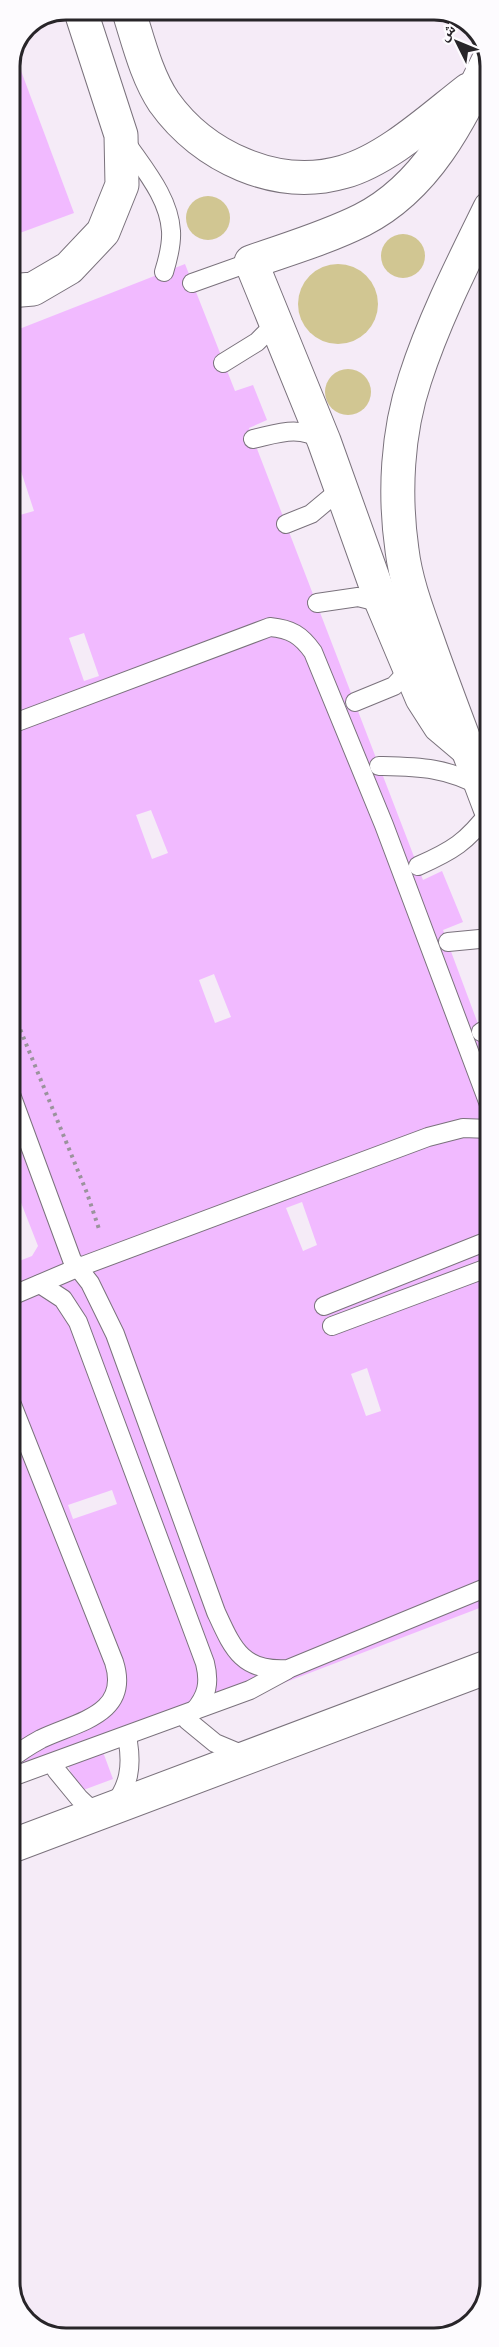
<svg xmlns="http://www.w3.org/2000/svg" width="499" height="2347" viewBox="0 0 499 2347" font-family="'PT Sans','Noto Naskh Arabic',sans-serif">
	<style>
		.green { fill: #d1c692 }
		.building { fill: #f1baff; fill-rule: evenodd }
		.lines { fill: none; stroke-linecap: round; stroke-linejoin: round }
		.service-casing { stroke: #7a727c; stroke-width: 20 }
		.minor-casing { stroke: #7a727c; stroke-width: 35 }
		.path { stroke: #9a939c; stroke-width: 4; stroke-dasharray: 3 4.5; stroke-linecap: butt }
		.service { stroke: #fff; stroke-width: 18 }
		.minor { stroke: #fff; stroke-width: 33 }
		.rim { fill: none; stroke: #282529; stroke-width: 3 }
	</style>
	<rect width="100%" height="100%" fill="#f5ebf7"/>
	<!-- green -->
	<g class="green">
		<circle cx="208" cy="218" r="22"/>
		<circle cx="403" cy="256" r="22"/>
		<circle cx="338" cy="304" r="40"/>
		<circle cx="348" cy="392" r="23"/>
	</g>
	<!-- building -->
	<g class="building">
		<path d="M14 52 74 213 9 237V65Z"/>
		<path d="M185 264 235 391 253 385 267 420 249 428 423 880 442 871 463 922 443 930 490 1056V1604L103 1752 113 1779 78 1792 68 1765 9 1787V1265L32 1256 38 1246 9 1172V486L20 515 34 511 20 468 9 472V333ZM84 633 99 676 84 681 69 638ZM151 810 168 853 152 859 136 815ZM214 974 231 1017 215 1023 199 980ZM302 1202 317 1245 303 1251 286 1208ZM367 1368 381 1411 366 1416 351 1374ZM112 1490 117 1504 73 1519 68 1505Z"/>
	</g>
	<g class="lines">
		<defs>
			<g id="service">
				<path d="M125 141C143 168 169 197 171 231 172 245 168 259 164 272"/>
				<path d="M192 283 251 262"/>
				<path d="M223 363 257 342 276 323"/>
				<path d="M253 439C280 433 299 425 324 441"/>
				<path d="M286 524 311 514 341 489"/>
				<path d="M317 603 358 597 382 603"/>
				<path d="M355 702 394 686 410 669"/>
				<path d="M9 725 270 627C291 629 301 635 313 652L384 825 490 1107"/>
				<path d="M379 766C420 767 445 767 482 787"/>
				<path d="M418 866C452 851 467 842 490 811"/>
				<path d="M448 942 490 938"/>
				<path d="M481 1032 490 1027"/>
				<path d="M9 1089 72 1260 90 1283 115 1334 216 1612C233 1649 242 1672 288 1669L490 1586"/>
				<path d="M40 1284 63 1299 78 1322 205 1663C210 1683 207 1696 194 1711"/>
				<path d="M9 1297 77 1268 428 1137 463 1128 490 1129"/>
				<path d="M324 1306 490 1240"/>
				<path d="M332 1326 490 1267"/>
				<path d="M9 1397 114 1662C131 1715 76 1722 41 1739 30 1745 19 1752 9 1760"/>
				<path d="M187 1720 215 1743 246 1756"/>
				<path d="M56 1770 79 1798 96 1814"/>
				<path d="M9 1778 250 1690 287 1670"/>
				<path d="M113 1806C129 1786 132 1767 128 1742"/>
			</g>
			<g id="minor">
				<path d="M128 9C138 40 146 75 164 102 203 157 277 191 343 172 387 160 433 117 468 90"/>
				<path d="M490 208C463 263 434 320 415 379 397 433 394 494 402 550 406 584 420 618 431 650 450 703 470 755 490 808"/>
				<path d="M9 291 33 289 69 268 103 232 122 185 121 135 80 9"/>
				<path d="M466 748 440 726 422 698 382 603 324 441 251 262C288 249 326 238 362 220 427 187 459 121 489 59"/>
				<path d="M9 1847 490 1666"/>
			</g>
		</defs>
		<!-- service casing -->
		<use href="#service" class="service-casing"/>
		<!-- minor casing -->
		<use href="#minor" class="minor-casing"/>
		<!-- path -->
		<path class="path" d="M9 1002 87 1193 100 1232"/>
		<!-- service -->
		<use href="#service" class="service"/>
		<!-- minor -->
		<use href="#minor" class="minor"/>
	</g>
	<!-- crop -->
	<path d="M0 0H499V2347H0ZM66 20H434A46 46 0 0 1 480 66V2282A46 46 0 0 1 434 2328H66A46 46 0 0 1 20 2282V66A46 46 0 0 1 66 20Z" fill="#fdfbfe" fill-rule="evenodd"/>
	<path class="rim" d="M66 20H434A46 46 0 0 1 480 66V2282A46 46 0 0 1 434 2328H66A46 46 0 0 1 20 2282V66A46 46 0 0 1 66 20Z"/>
	<!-- north arrow -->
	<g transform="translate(457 42) rotate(313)" stroke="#fdfbfe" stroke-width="4.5" paint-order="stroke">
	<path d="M0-4.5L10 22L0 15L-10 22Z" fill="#282529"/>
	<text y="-9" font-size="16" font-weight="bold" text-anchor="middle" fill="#282529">ش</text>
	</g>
</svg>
